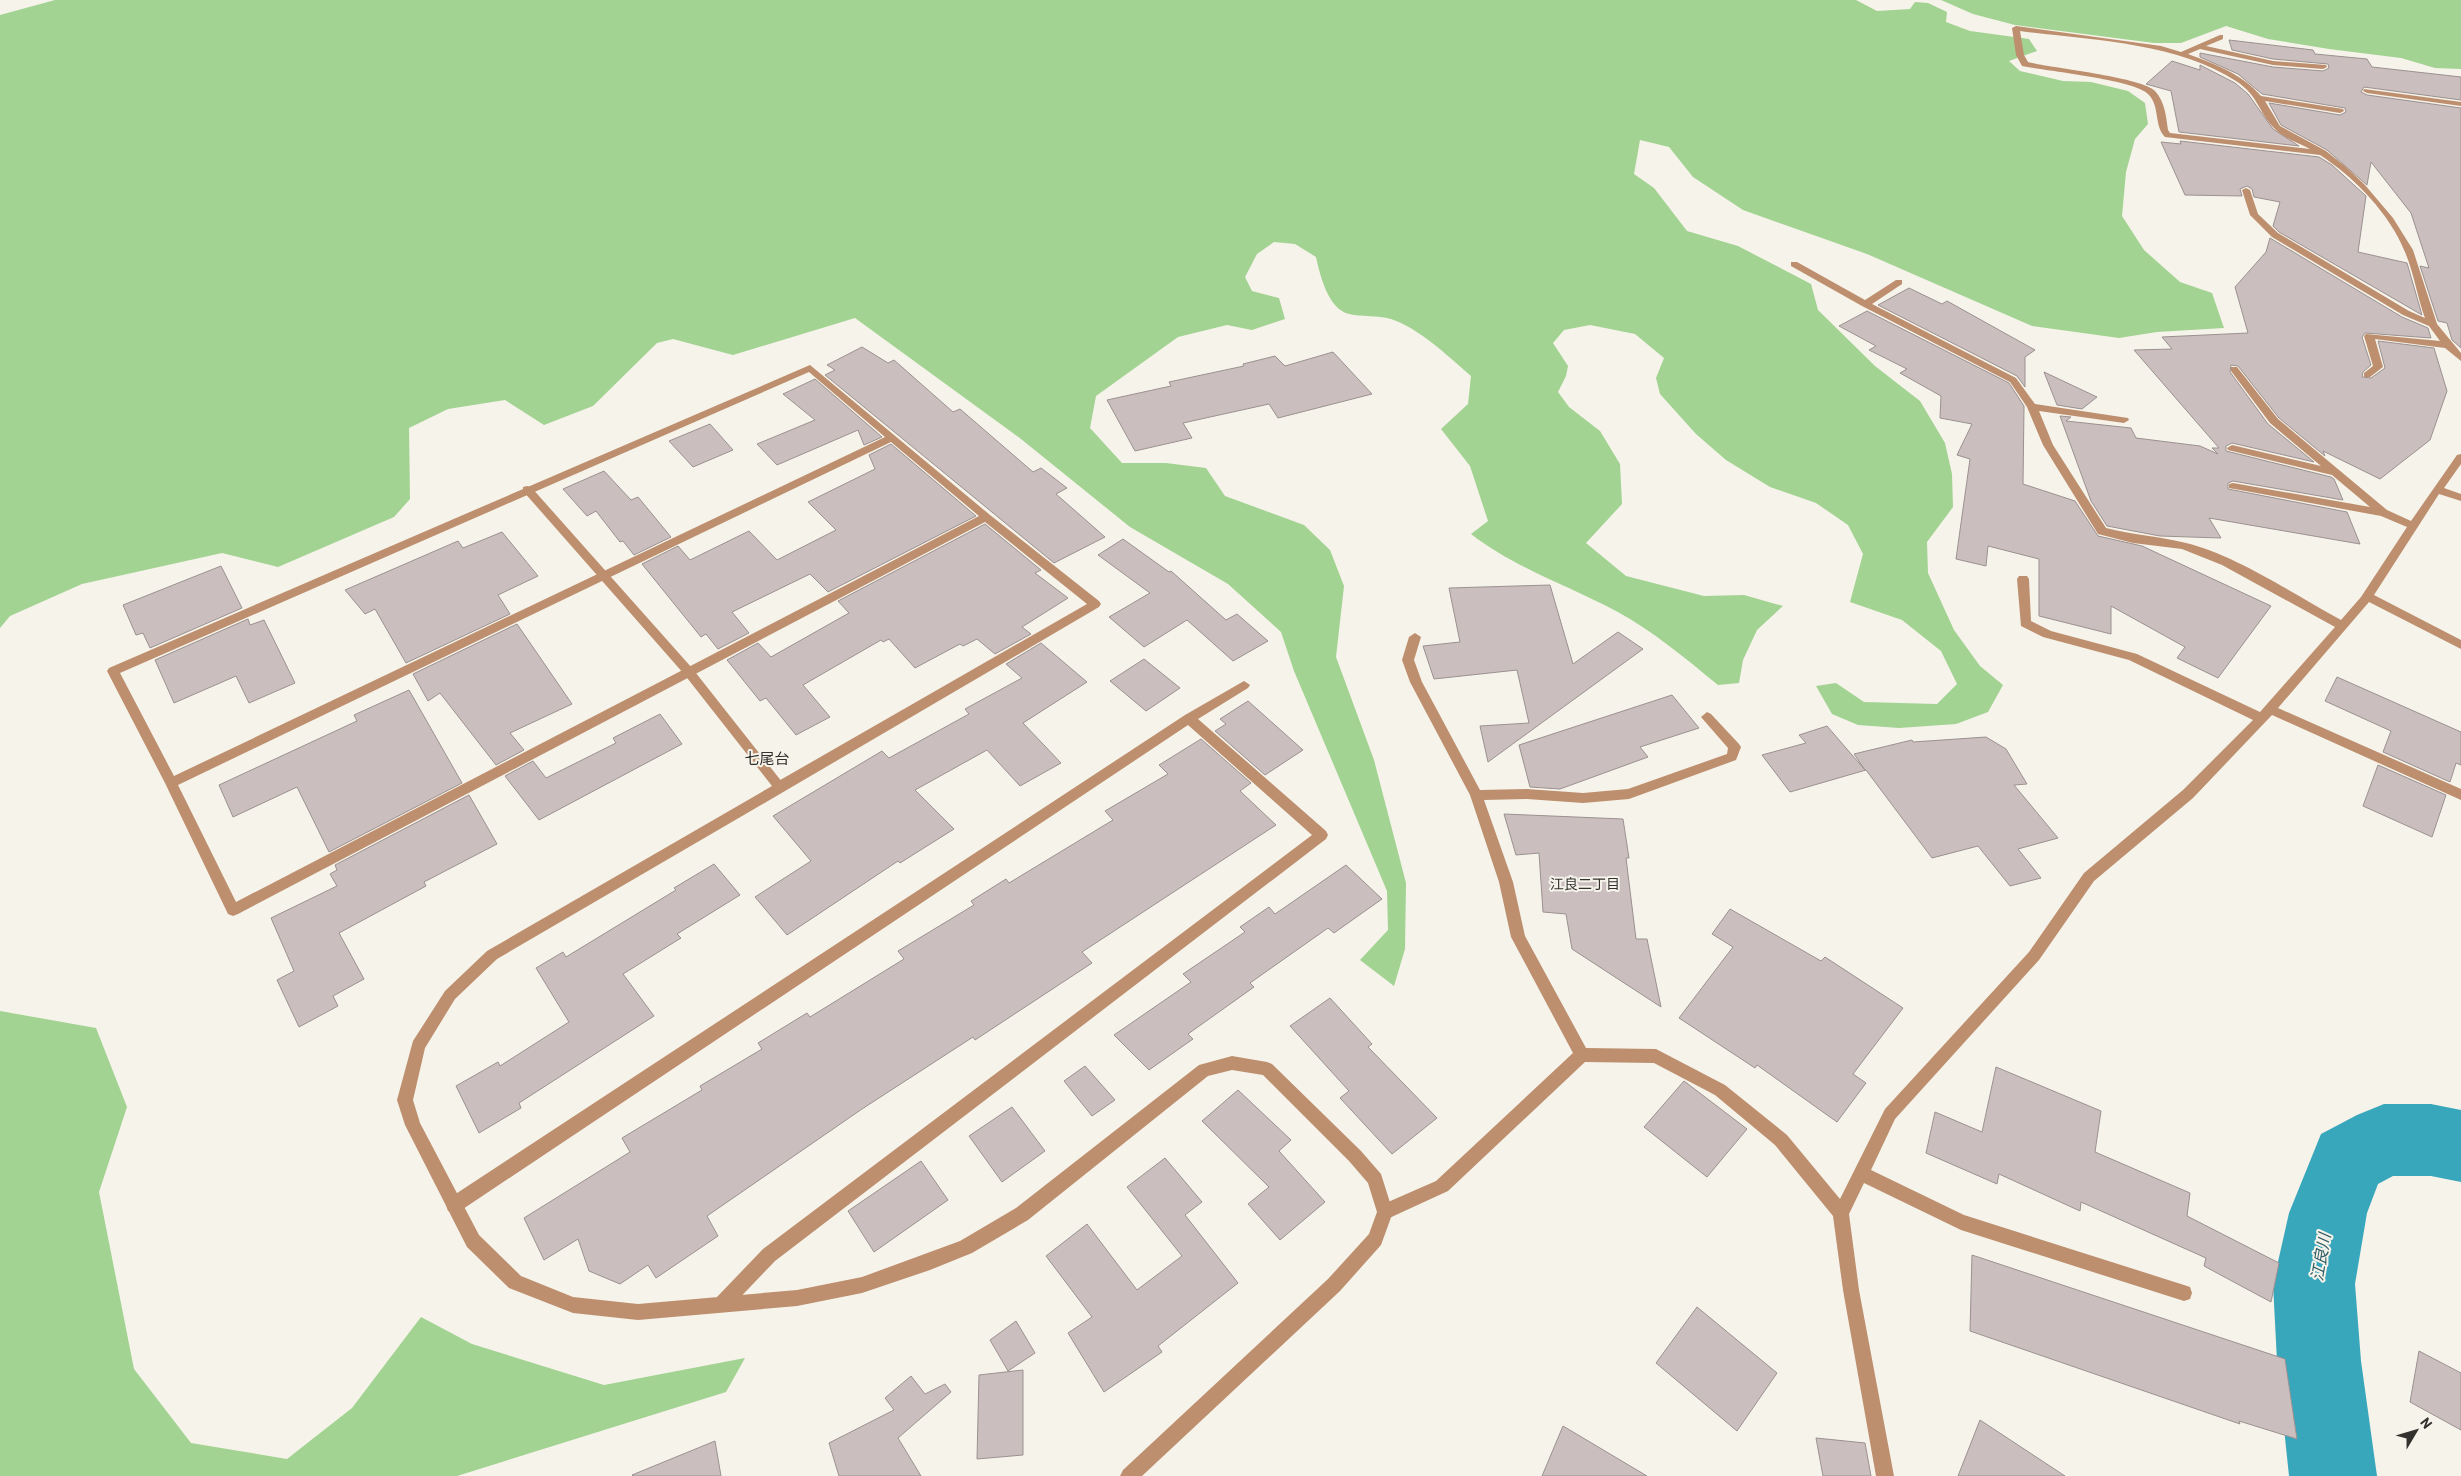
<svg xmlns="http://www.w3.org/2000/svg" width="2461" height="1476" viewBox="0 0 2461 1476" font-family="Barlow,'Noto Sans JP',sans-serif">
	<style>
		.forest { fill: #a2d392 }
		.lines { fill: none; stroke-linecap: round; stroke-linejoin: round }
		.river { fill: #38a7bc; fill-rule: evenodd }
		.building { fill: #cabfbe; stroke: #9b9190 }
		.minor { fill: #bd8f6e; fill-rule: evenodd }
		.tertiary { fill: #bd8f6e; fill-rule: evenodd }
		.labels { text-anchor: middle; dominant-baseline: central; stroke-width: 4; stroke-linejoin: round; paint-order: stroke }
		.neighbourhood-label { font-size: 14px; fill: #32312e; stroke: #f6f3ea }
		.quarter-label { font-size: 15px; fill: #32312e; stroke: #f6f3ea }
		.near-water-label { font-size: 16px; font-style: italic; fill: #2d5b65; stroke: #f6f3ea }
	</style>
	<rect width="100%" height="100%" fill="#f6f3ea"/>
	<!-- forest -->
	<g class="forest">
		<path d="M55 0H1856L1877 11 1910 9 1915 2 1928 3 1947 12 1946 22 1970 31 2029 39 2037 51 2009 61 2020 71 2063 81 2091 82 2128 91 2145 103 2148 124 2135 139 2126 172 2122 216 2144 250 2180 282 2212 293 2224 328 2157 332 2119 338 2032 326 1867 254 1743 210 1693 177 1669 147 1640 140 1634 174 1654 188 1687 231 1738 246 1811 284 1818 310 1875 366 1920 401 1945 443 1952 474 1953 507 1927 542 1928 573 1954 630 1980 666 2003 685 1988 712 1956 724 1899 728 1858 725 1832 714 1816 686 1836 683 1864 702 1937 704 1957 684 1941 651 1902 620 1850 602 1863 554 1848 525 1816 503 1770 487 1726 460 1696 434 1660 394 1656 378 1664 358 1635 334 1590 325 1564 330 1553 343 1568 366 1566 376 1558 392 1569 407 1600 431 1620 464 1622 504 1586 543 1626 576 1704 596 1744 595 1783 606 1757 630 1743 660 1739 683 1718 685C1685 658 1653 631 1616 611 1567 585 1515 568 1471 534L1488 521 1470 466 1441 429 1468 404 1471 376C1449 357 1419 328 1391 319 1377 315 1362 317 1349 314 1328 309 1320 275 1316 257L1295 244 1274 242 1257 254 1245 277 1252 291 1279 298 1285 319 1252 330 1227 325 1178 337 1096 396 1090 428 1122 463H1166L1206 468 1225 496 1304 525 1330 550 1344 586 1336 657 1374 760 1406 883 1405 949 1394 986 1360 960 1388 930 1387 891 1294 671 1281 632 1228 584 1130 527 1021 439 855 318 733 355 673 339 657 343 593 406 544 425 505 400 448 409 409 428 410 499 394 517 278 567 222 553 82 584 10 616 0 628V15Z"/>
		<path d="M1941 0H2461V69L2435 68 2401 58 2329 49 2268 39 2226 26 2181 43H2154L2015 25 1973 14Z"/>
		<path d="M0 1011 96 1028 127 1107 99 1192 134 1369 191 1443 287 1459 352 1408 421 1317 472 1344 604 1385 745 1358 726 1392 457 1476H0Z"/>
	</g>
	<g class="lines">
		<!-- river -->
		<path class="river" d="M2384 1104H2431L2461 1110V1182L2431 1176H2393L2378 1184 2367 1213 2355 1284 2361 1361 2377 1476H2289L2277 1361 2273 1284 2289 1213 2321 1134 2357 1115Z"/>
	</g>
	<!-- building -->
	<g class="building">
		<path d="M2229 40 2313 50 2315 54 2367 59 2372 67 2461 77V100L2364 87 2361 92 2367 95 2461 108V348L2452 340 2447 323 2438 321 2420 266 2429 268 2411 213 2371 162 2367 185 2327 150 2281 125 2269 103 2340 115 2346 112 2345 108 2262 94 2238 74 2200 57V53L2273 67 2323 71 2329 68 2328 64 2273 59 2232 50Z"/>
		<path d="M2172 61 2200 70V65L2235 83 2248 94 2273 129 2299 146 2179 132 2171 91 2146 84Z"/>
		<path d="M2180 141 2319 157 2332 165 2366 196 2358 252 2407 263 2422 315 2279 232 2273 226 2280 202 2254 197 2252 189 2247 186 2240 189 2242 196 2185 195 2161 142 2181 144Z"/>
		<path d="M2270 238 2402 317 2428 328 2431 338 2365 333 2362 337 2371 365 2363 372 2362 377 2371 378 2385 368 2378 341 2434 348 2447 391 2430 440 2380 479 2323 451 2325 456 2279 418 2238 366 2231 365 2230 372 2268 424 2314 462 2232 443 2226 446V451L2331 477 2334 479 2343 500 2233 481 2228 483V489L2347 512 2360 544 2209 518 2221 538 2160 536 2107 526 2091 501 2060 416 2071 417 2066 421 2131 428 2136 438 2200 446 2218 454 2212 448H2219L2134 350 2172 349 2162 337 2248 333 2235 287 2266 252Z"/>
		<path d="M1909 288 1942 304 1947 301 2035 350 2025 357V387L2017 376 1878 305Z"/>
		<path d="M1867 311 2009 383 2024 406 2023 484 2075 501 2098 536 2142 546 2271 606 2218 678 2177 658 2185 647 2111 606V634L2039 616V559L1988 546 1986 566 1956 559 1970 459 1957 455 1972 424 1940 418 1941 396 1900 373 1907 369 1869 350 1876 346 1839 326Z"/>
		<path d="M862 347 888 363 894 360 953 412 960 409 1033 472 1041 468 1067 488 1056 494 1105 537 1054 563 825 375 835 370 827 365Z"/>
		<path d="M1333 352 1372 394 1278 418 1269 404 1183 423 1192 438 1135 451 1107 400 1171 386 1169 382 1244 366 1243 364 1275 356 1285 366Z"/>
		<path d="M2044 372 2097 397 2082 409 2057 405Z"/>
		<path d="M815 379 882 437 864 445 858 430 777 465 757 444 815 420 783 394Z"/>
		<path d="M710 424 733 450 693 467 669 441Z"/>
		<path d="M891 444 976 516 828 592 810 574 732 612 749 633 718 649 706 634 701 637 642 564 678 546 690 560 749 531 777 560 836 530 808 502 875 469 869 455Z"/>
		<path d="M604 471 631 500 638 497 671 537 634 555 623 541 620 542 596 511 587 516 563 489Z"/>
		<path d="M985 524 1041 570 1035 573 1068 598 1022 627 1031 634 995 654 977 639 963 646 960 644 915 668 889 639 883 642 881 640 803 685 830 717 796 735 766 698 760 701 727 660 758 643 771 657 849 613 838 601Z"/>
		<path d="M502 532 538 576 498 595 510 614 406 663 375 609 365 614 345 590 458 541 463 548Z"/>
		<path d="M1123 539 1169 572 1171 571 1226 620 1237 614 1268 641 1233 661 1187 620 1144 647 1109 617 1150 593 1098 555Z"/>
		<path d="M221 566 242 608 150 648 143 633 136 635 123 605Z"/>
		<path d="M1550 585 1573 664 1618 632 1643 649 1488 762 1480 726 1529 723 1517 670 1434 679 1423 646 1460 642 1449 588Z"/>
		<path d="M248 619 250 625 264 620 295 683 249 703 236 676 174 703 155 660Z"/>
		<path d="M517 624 572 704 510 733 524 750 496 765 440 693 428 701 413 674Z"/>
		<path d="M1041 643 1087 682 1023 723 1061 763 1020 786 987 750 915 790 954 829 900 863 898 861 787 935 755 897 811 861 773 816 882 751 889 758 969 714 965 709 1022 678 1006 664Z"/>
		<path d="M1144 659 1180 688 1146 711 1110 681Z"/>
		<path d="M2337 677 2461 732V765L2456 763 2450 782 2383 752 2391 731 2325 701Z"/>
		<path d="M409 690 462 783 329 852 297 787 233 817 219 785 357 721 354 715Z"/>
		<path d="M1672 695 1699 728 1640 747 1648 757 1560 789 1530 787 1519 745Z"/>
		<path d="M1248 701 1303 750 1265 775 1215 731 1226 724 1220 719Z"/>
		<path d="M660 714 682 744 539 820 505 776 533 761 546 778 616 743 613 738Z"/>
		<path d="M1827 726 1865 770 1854 754 1912 740 1913 742 1986 737 2006 749 2027 784 2014 785 2058 838 2018 849 2041 878 2010 886 1978 846 1932 858 1866 770 1790 792 1762 755 1806 743 1799 735Z"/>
		<path d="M1201 739 1251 783 1240 791 1276 825 1082 952 1092 963 975 1040 973 1037 862 1109 707 1216 718 1236 656 1278 648 1265 620 1284 589 1271 578 1239 544 1260 524 1218 630 1152 622 1138 702 1090 700 1086 762 1049 758 1043 807 1013 810 1017 904 959 898 951 974 905 971 901 1006 879 1009 883 1113 820 1105 811 1168 774 1159 765Z"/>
		<path d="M2378 765 2446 795 2432 837 2363 806Z"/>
		<path d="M469 795 497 844 424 882 426 886 339 933 364 979 333 996 338 1006 299 1027 277 980 294 971 271 918 337 886 330 874 337 870 335 865Z"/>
		<path d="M1504 814 1623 819 1629 858H1626L1636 939H1647L1661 1007 1572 949 1566 914 1543 912 1539 853 1516 855Z"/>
		<path d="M714 864 740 895 677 934 681 938 623 974 654 1016 519 1103 521 1108 479 1133 456 1086 498 1062 500 1066 569 1022 536 968 563 952 566 957 676 890 674 888Z"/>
		<path d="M1346 865 1382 899 1334 933 1328 928 1250 983 1254 987 1188 1034 1193 1039 1149 1070 1114 1035 1191 982 1183 974 1245 932 1240 927 1269 907 1275 914Z"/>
		<path d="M1730 909 1821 961 1825 957 1903 1008 1853 1074 1866 1083 1837 1122 1757 1065 1755 1068 1679 1018 1733 947 1712 934Z"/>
		<path d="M1330 998 1372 1044 1368 1047 1437 1118 1392 1154 1340 1098 1349 1091 1290 1026Z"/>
		<path d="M1085 1066 1115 1100 1092 1116 1064 1081Z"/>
		<path d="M1996 1067 2101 1111 2095 1152 2190 1193 2187 1216 2279 1263 2271 1302 2204 1266 2206 1258 2081 1202 2080 1211 1999 1174 1997 1184 1926 1153 1935 1112 1982 1132Z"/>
		<path d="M1684 1081 1747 1129 1707 1177 1644 1127Z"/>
		<path d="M1238 1090 1291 1140 1279 1151 1325 1202 1280 1240 1248 1204 1269 1187 1202 1121Z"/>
		<path d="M1012 1107 1045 1151 1002 1182 969 1136Z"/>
		<path d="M1165 1158 1202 1202 1185 1215 1238 1283 1158 1346 1162 1352 1104 1392 1068 1333 1092 1317 1046 1256 1087 1224 1137 1290 1182 1256 1127 1187Z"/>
		<path d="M921 1161 948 1200 874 1252 848 1211Z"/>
		<path d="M1972 1255 2285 1359 2297 1439 2239 1421 2240 1424 1970 1331Z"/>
		<path d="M1697 1307 1777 1373 1737 1431 1656 1363Z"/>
		<path d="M1016 1321 1035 1353 1008 1371 990 1340Z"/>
		<path d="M2419 1351 2461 1373V1430L2410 1402Z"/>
		<path d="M1023 1370V1455L977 1459 979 1375Z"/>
		<path d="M911 1376 925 1394 945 1384 951 1392 898 1438 921 1476H839L829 1443 894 1410 885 1398Z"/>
		<path d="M1980 1420 2065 1476H1958Z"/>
		<path d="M1563 1426 1647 1476H1542Z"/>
		<path d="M1816 1438 1865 1443 1871 1476H1823Z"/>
		<path d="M715 1441 721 1476H633L632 1475Z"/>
	</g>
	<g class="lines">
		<!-- minor -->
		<g class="minor">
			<path d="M2016 26 2161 46 2181 52 2220 35H2223V39L2206 46 2273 61 2326 65 2327 67 2323 69 2273 65 2200 49 2188 54C2215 64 2242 74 2261 96L2343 109 2344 111 2340 113 2265 101 2280 126 2326 151 2346 167 2365 185 2393 218 2413 250 2437 324 2461 353V361L2445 348 2375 339 2383 367 2370 377H2364V373L2373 366 2364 336 2366 334 2440 341 2429 326 2403 315 2272 237 2250 215 2242 190 2246 188 2250 190 2258 214 2278 233 2409 311 2425 318C2417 296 2414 273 2405 252 2390 214 2354 177 2320 155L2165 137C2154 126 2160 107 2149 95 2138 80 2046 71 2022 66L2016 55 2012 28ZM2020 31C2089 40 2176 42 2236 81 2259 96 2258 112 2274 128 2283 138 2298 143 2310 149L2170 133 2168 130C2166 116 2165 102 2155 91 2142 77 2051 68 2028 62L2024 55Z"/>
			<path d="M2364 89 2461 102V106L2367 93 2363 91Z"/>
			<path d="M1791 262H1797L1865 300 1896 280H1902V284L1872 304 2016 378 2035 404 2128 418 2129 420 2124 423 2039 411 2053 445 2106 528C2132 535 2159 536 2186 543 2236 555 2295 595 2341 620L2361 597 2407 527 2381 516 2229 488V484L2233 483 2370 507 2332 475 2228 450 2227 448 2232 445 2321 466 2270 423 2231 371V367H2237L2278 419 2387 510 2411 521 2457 455 2461 454V464L2444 488 2461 494V501L2439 494 2374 595 2461 640V649L2369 602 2278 708 2461 789V800L2272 715 2193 798 2094 881 2039 960 1895 1119 1871 1170 1964 1215 2184 1285 2190 1287 2192 1293 2190 1299 2184 1301 1961 1230 1864 1183 1849 1214 1859 1290 1894 1476H1876L1843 1290 1833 1216 1775 1145 1715 1095 1654 1063 1585 1062 1448 1191 1385 1220 1379 1218 1377 1212 1379 1206 1436 1181 1573 1053 1511 937 1499 882 1470 795 1410 682 1402 660 1409 637 1415 633 1421 637 1414 660 1422 682 1480 790 1527 789 1583 793 1628 789 1727 754 1728 748 1701 717 1707 712 1711 714 1739 744 1741 747 1736 760 1629 799 1583 803 1527 799 1484 800 1513 882 1525 936 1586 1048 1656 1049 1725 1085 1787 1135 1840 1199 1885 1109 2029 952 2084 873 2183 790 2253 720 2129 660 2043 637 2021 626 2017 579 2019 576H2027L2029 579 2031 621 2051 631 2137 654 2260 712 2335 627 2222 565 2182 549 2133 543 2098 534 2043 445 2027 407 2010 382 1862 306 1791 266Z"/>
			<path d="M810 365 990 515 1099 601 1101 604 1099 607 785 791H775L774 787 775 783 1087 604 985 522 238 914 233 916 228 914 165 783 107 671 109 668ZM809 372 885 437 174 776 120 673ZM891 442 979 516 236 902 178 785Z"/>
			<path d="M1244 681 1250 685 1248 688 1198 719 1326 831 1328 835 1326 839 775 1261 729 1309 723 1311 717 1309 715 1303 717 1297 763 1249 1312 835 1188 725 460 1211 454 1213 448 1211 446 1205 448 1199 1185 715Z"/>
		</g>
		<!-- tertiary -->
		<path class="tertiary" d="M527 486 531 487 692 668 786 787 785 791 497 959 455 999 425 1048 413 1100 420 1123 479 1235 521 1276 573 1297 638 1304 797 1290 862 1277 960 1241 1016 1208 1199 1065 1232 1056 1267 1062 1272 1064 1361 1151 1381 1174 1393 1212 1381 1245 1340 1291 1142 1476H1120L1123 1470 1328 1279 1369 1234 1377 1212 1368 1183 1349 1161 1263 1075 1232 1070 1208 1076 1028 1220 972 1253 930 1270 862 1293 797 1306 638 1320 573 1313 509 1288 467 1247 405 1125 397 1100 413 1041 445 991 487 951 772 786 684 674 523 491V487Z"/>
	</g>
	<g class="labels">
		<!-- neighbourhood labels -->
		<g class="neighbourhood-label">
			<text x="1585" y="883">江良二丁目</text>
		</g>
		<!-- quarter labels -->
		<g class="quarter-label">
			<text x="767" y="758">七尾台</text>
		</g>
		<!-- near-water labels -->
		<g class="near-water-label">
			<text transform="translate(2320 1257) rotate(-80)">江良川</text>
		</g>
	</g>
	<!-- north arrow -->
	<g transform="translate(2416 1431) rotate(52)" stroke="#f6f3ea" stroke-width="4" paint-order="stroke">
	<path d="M0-4L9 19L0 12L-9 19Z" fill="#32312e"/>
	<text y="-8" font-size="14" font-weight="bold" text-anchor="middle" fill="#32312e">N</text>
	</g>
</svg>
